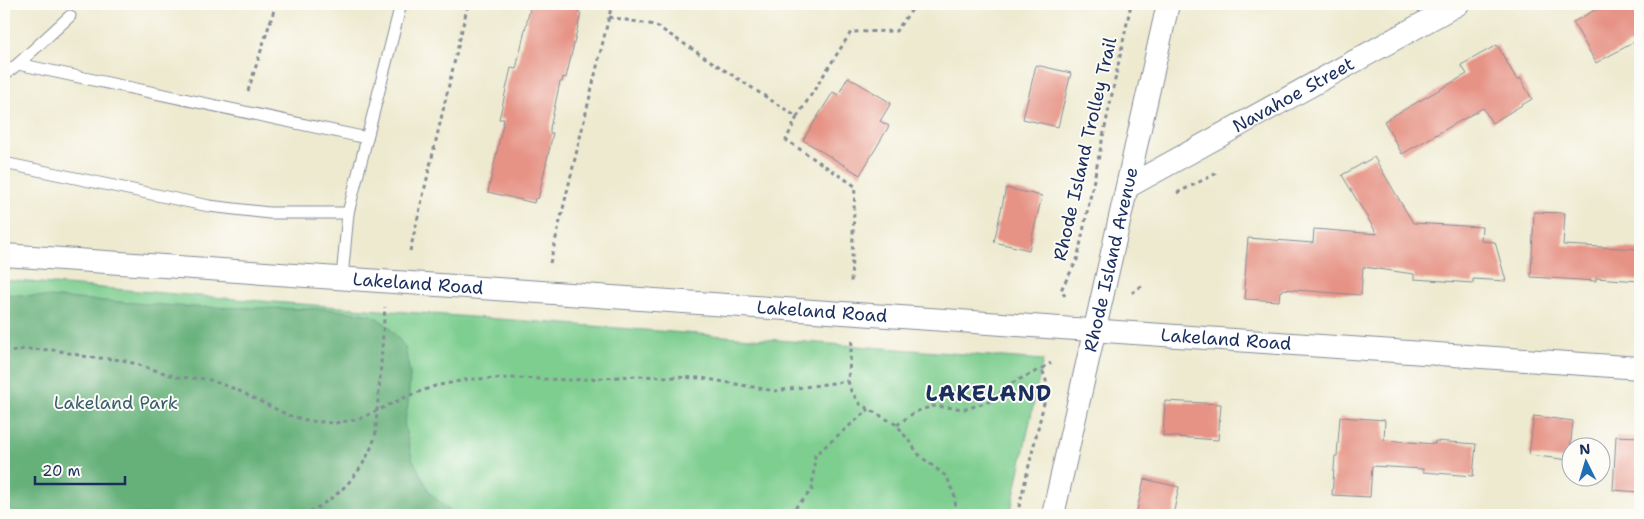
<svg xmlns="http://www.w3.org/2000/svg" width="1644" height="519" viewBox="0 0 1644 519" font-family="'Shantell Sans',sans-serif">
	<style>
		.green { fill: #7dce8f; stroke: #4c7e76 }
		.forest { fill: #66b17a; stroke: #40706c }
		.building { fill: #e69284 }
		.lines { fill: none; stroke-linecap: round; stroke-linejoin: round }
		.service-casing { stroke: #848c97; stroke-width: 13 }
		.minor-casing { stroke: #848c97; stroke-width: 24 }
		.path { stroke: #848c97; stroke-width: 3; stroke-dasharray: 4 4; stroke-linecap: butt }
		.service { stroke: #fff; stroke-width: 11 }
		.minor { stroke: #fff; stroke-width: 22 }
		.labels { text-anchor: middle; dominant-baseline: central; stroke-width: 4; stroke-linejoin: round; paint-order: stroke }
		.street-label { font-size: 18px; fill: #1b2f5e; stroke: #fdfcf7 }
		.park-label { font-size: 18px; fill: #385f6d; stroke: #fdfcf7 }
		.district-label { font-size: 22px; font-weight: bold; letter-spacing: 1px; fill: #1b2f5e; stroke: #fdfcf7 }
	</style>
	<rect width="100%" height="100%" fill="#fdfcf7"/>
	<filter id="ink" filterUnits="userSpaceOnUse"><feTurbulence type="fractalNoise" baseFrequency=".02" numOctaves="2"/><feDisplacementMap in="SourceGraphic" scale="10" xChannelSelector="R" yChannelSelector="G"/><feConvolveMatrix kernelMatrix="1 2 1 2 8 2 1 2 1" color-interpolation-filters="sRGB"/></filter>
	<filter id="wash" filterUnits="userSpaceOnUse"><feTurbulence type="fractalNoise" baseFrequency=".0096" numOctaves="4" result="noise"/><feDisplacementMap in="SourceGraphic" scale="20" xChannelSelector="R" yChannelSelector="G"/><feGaussianBlur stdDeviation="1.12" result="paint"/><feColorMatrix in="noise" values="0 0 0 0 0 0 0 0 0 0 0 0 0 0 0 0 0 1.4 0 .05"/><feComposite in="paint" operator="in"/></filter>
	<g filter="url(#wash)">
		<rect width="100%" height="100%" fill="#eeead0"/>
		<!-- green -->
		<path class="green" d="M4 280 273 302 1043 360 1010 515H4Z"/>
		<!-- forest -->
		<path class="forest" d="M4 294 192 307 325 309 372 315 387 325 405 347 410 374 408 405 404 424 412 458 430 493 454 515H4Z"/>
		<g id="blocks">
			<!-- building -->
			<g class="building">
				<path d="M531 4H559L579 8 578 13H581L566 78 563 77 562 82H560L550 128V133H553L538 199 535 198 534 203 488 192 504 119H499L505 94 511 68 516 69Z"/>
				<path d="M1606 4H1640V39L1596 63 1573 22Z"/>
				<path d="M1497 45 1517 80 1520 78 1532 99 1492 123 1483 108 1402 154 1384 121 1467 74 1461 65Z"/>
				<path d="M1036 65 1071 73 1058 127 1023 119Z"/>
				<path d="M848 77 891 103 880 121 889 126 860 175 803 140 833 92 838 95Z"/>
				<path d="M1374 157 1413 223 1482 227 1481 241 1495 242 1506 281 1473 279V283L1414 279V274L1363 267 1361 295 1283 289V291H1280L1279 301 1245 299 1246 289H1244L1248 238 1313 243 1314 229 1377 234 1342 175Z"/>
				<path d="M1006 188 1042 196 1029 250 994 242Z"/>
				<path d="M1534 212 1565 213 1563 245 1640 249V281L1596 278V281L1531 277Z"/>
				<path d="M1165 401 1221 404 1218 440 1163 436Z"/>
				<path d="M1534 416 1573 421 1569 460 1529 455Z"/>
				<path d="M1340 417 1385 420 1384 440 1435 444V441L1476 444 1473 476 1423 472V469L1372 466 1370 497 1332 495 1335 456H1337Z"/>
				<path d="M1616 436 1640 437V492L1613 490Z"/>
				<path d="M1144 479 1179 487 1173 515H1136Z"/>
			</g>
		</g>
	</g>
	<g filter="url(#ink)">
		<use href="#blocks" fill-opacity="0" stroke="#848c97" stroke-width="1"/>
		<g class="lines">
			<defs>
				<g id="service">
					<path d="M18 64 367 138"/>
					<path d="M4 75 18 64 70 16"/>
					<path d="M4 163 209 206 269 213H348"/>
					<path d="M342 278 348 213 401 4"/>
				</g>
				<g id="minor">
					<path id="s1" d="M1129 186 1458 4"/>
					<path id="s2" d="M4 255 1640 368"/>
					<path id="s3" d="M1053 515C1091 345 1131 175 1168 4"/>
				</g>
			</defs>
			<!-- service casing -->
			<use href="#service" class="service-casing"/>
			<!-- minor casing -->
			<use href="#minor" class="minor-casing"/>
			<!-- path -->
			<g class="path">
				<path d="M358 4 379 10"/>
				<path d="M609 17 655 25 797 117 851 32 896 31 916 4"/>
				<path d="M248 91 276 4"/>
				<path d="M797 117 786 140 855 186 851 283"/>
				<path d="M1177 193 1217 173"/>
				<path d="M410 251 468 4"/>
				<path d="M550 263 612 4"/>
				<path d="M1132 293 1143 285"/>
				<path d="M1065 296 1061 290 1077 260 1131 4"/>
				<path d="M852 341 848 381 851 391 860 404 897 425 920 456 947 477 955 497 956 515"/>
				<path d="M4 353 24 349 55 350 88 357 123 360 177 377 207 379 235 389 288 415 310 421 335 423 359 419 408 396 435 386 470 379 514 378 570 380 636 376 702 378 775 391 848 381"/>
				<path d="M897 425 915 412 933 406 966 409 991 401 1010 384 1041 369"/>
				<path d="M302 515C335 501 362 475 374 440 377 431 376 420 377 410 381 376 382 341 385 307"/>
				<path d="M792 515 793 510 812 490 815 455 869 409"/>
				<path d="M1017 515 1046 395C1047 384 1047 378 1041 369L1051 363"/>
			</g>
			<!-- service -->
			<use href="#service" class="service"/>
			<!-- minor -->
			<use href="#minor" class="minor"/>
		</g>
	</g>
	<g class="labels">
		<!-- street labels -->
		<g class="street-label">
			<text stroke="none"><textPath href="#s1" startOffset="188">Navahoe Street</textPath></text>
			<text transform="translate(1085 149) rotate(-77)">Rhode Island Trolley Trail</text>
			<text stroke="none"><textPath href="#s3" startOffset="262">Rhode Island Avenue</textPath></text>
			<text stroke="none"><textPath href="#s2" startOffset="415">Lakeland Road</textPath></text>
			<text stroke="none"><textPath href="#s2" startOffset="820">Lakeland Road</textPath></text>
			<text stroke="none"><textPath href="#s2" startOffset="1225">Lakeland Road</textPath></text>
		</g>
		<!-- park labels -->
		<g class="park-label">
			<text x="116" y="403">Lakeland Park</text>
		</g>
		<!-- district labels -->
		<g class="district-label">
			<text x="989" y="393">LAKELAND</text>
		</g>
	</g>
	<!-- margin -->
	<rect width="1644" height="519" fill="none" stroke="#fdfcf7" stroke-width="20"/>
	<!-- north arrow -->
	<g transform="translate(1586 462) rotate(355)"><circle r="24" fill="#fdfcf7" stroke="#a3aaba"/>
	<path d="M0-4L9 19L0 12L-9 19Z" fill="#1f6fb2"/>
	<text y="-8" font-size="14" font-weight="bold" text-anchor="middle" fill="#1b2f5e">N</text>
	</g>
	<!-- scale -->
	<path d="M35 476v8h90v-8" fill="none" stroke="#1b2f5e" stroke-width="2.5"/>
	<text x="42" y="476" font-size="15" fill="#1b2f5e" stroke="#fdfcf7" stroke-width="4" paint-order="stroke">20 m</text>
</svg>
